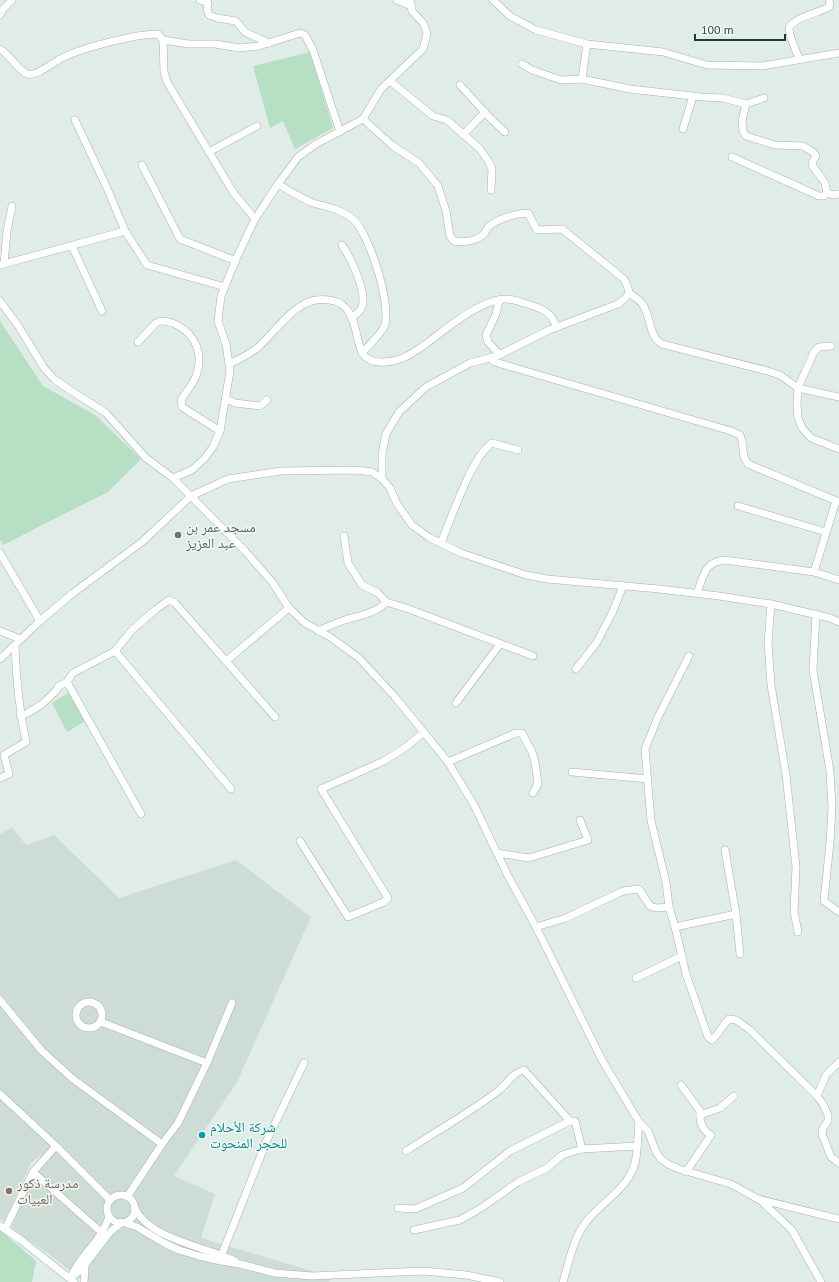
<svg xmlns="http://www.w3.org/2000/svg" width="839" height="1282" viewBox="0 0 839 1282" font-family="'PT Sans','Noto Naskh Arabic',sans-serif">
	<style>
		.built { fill: #cedcd6 }
		.green { fill: #b7dfc4 }
		.lines { fill: none; stroke-linecap: round; stroke-linejoin: round }
		.minor-casing { stroke: #a2b4af; stroke-width: 8 }
		.minor { stroke: #fff; stroke-width: 7 }
		.worship-dot { fill: #6b7280; stroke: #f0f8f5; stroke-width: 1.5 }
		.culture-dot { fill: #0f9aa8; stroke: #f0f8f5; stroke-width: 1.5 }
		.education-dot { fill: #8d6e63; stroke: #f0f8f5; stroke-width: 1.5 }
		.labels { text-anchor: middle; dominant-baseline: central; stroke-width: 3; stroke-linejoin: round; paint-order: stroke }
		.worship-label { font-size: 14px; fill: #5b616d; stroke: #f0f8f5; text-anchor: start }
		.culture-label { font-size: 14px; fill: #0d838f; stroke: #f0f8f5; text-anchor: start }
		.education-label { font-size: 14px; fill: #785e54; stroke: #f0f8f5; text-anchor: start }
	</style>
	<rect width="100%" height="100%" fill="#e0ece7"/>
	<!-- built -->
	<path class="built" d="M12 827 26 845 54 835 119 898 236 860 311 917 237 1082 174 1176 215 1194 201 1238 335 1278 328 1282H84L53 1257 11 1228 42 1154 31 1163 4 1222 0 1219V834Z"/>
	<!-- green -->
	<g class="green">
		<path d="M310 52 333 128 295 149 283 121 270 128 253 66Z"/>
		<path d="M0 321 43 386 95 415 141 459 108 492 3 545 0 539Z"/>
		<path d="M70 692 87 720 67 732 52 703Z"/>
		<path d="M0 1230 36 1261 32 1282H0Z"/>
	</g>
	<g class="lines">
		<defs>
			<g id="minor">
				<path d="M200 0 208 3 207 9 209 15 217 18 236 21 245 32 269 43"/>
				<path d="M397 0 411 6"/>
				<path d="M493 0 510 16 536 30 587 44 663 52 707 65 762 66 839 53"/>
				<path d="M0 15 3 9 12 0"/>
				<path d="M163 40 188 44H215L239 48 259 46 300 33 305 35 313 50 340 132"/>
				<path d="M0 49C9 54 19 71 27 74 35 77 53 63 60 59 80 48 136 34 158 34L163 40 164 72 167 82 233 192 255 219"/>
				<path d="M799 59C796 50 790 39 789 29 789 19 821 12 829 7L830 4 829 0"/>
				<path d="M522 64 532 70 561 80 582 79 630 89 701 97 723 98 746 104 764 98"/>
				<path d="M582 79 587 44"/>
				<path d="M390 81 433 116 447 120 479 148 489 162 492 169 491 190"/>
				<path d="M460 85 490 118 505 132"/>
				<path d="M363 119 393 146 419 163 438 186 446 211 450 236 454 241C463 243 477 241 484 234 486 232 487 228 489 226 500 218 514 214 528 213L537 230 562 229 624 279C631 292 631 295 618 304L549 330 497 356 470 363 426 387 399 412 386 434 382 454V479"/>
				<path d="M75 120 107 188 125 231"/>
				<path d="M683 129 693 96"/>
				<path d="M463 135 485 112"/>
				<path d="M209 152 257 126"/>
				<path d="M732 157 819 196H824L827 193 825 183 812 165 813 161 816 156 813 152 803 146 775 145 746 136 743 131 742 121 746 104"/>
				<path d="M142 165 180 239 236 261"/>
				<path d="M278 184C290 191 301 198 313 203 327 207 341 209 353 219 369 233 393 307 384 327 380 335 368 346 362 353"/>
				<path d="M827 193 833 195 839 194"/>
				<path d="M342 245C350 257 369 294 361 309 359 312 355 315 352 318"/>
				<path d="M72 246 102 311"/>
				<path d="M4 264 7 231 12 206"/>
				<path d="M0 265 125 231 147 265 225 287"/>
				<path d="M629 293C633 296 640 300 643 305 651 317 649 337 662 344L764 370 780 375 798 388 839 397"/>
				<path d="M0 301 19 327 44 368 54 379 70 390 106 413 146 458 173 478 245 551 273 583 289 608 305 623 330 637 359 658 395 697 448 762 474 805 508 876 536 927 602 1060 639 1122 648 1131 656 1152 661 1159 668 1164 679 1169 731 1184 758 1199 839 1219"/>
				<path d="M499 301 496 314 486 335 488 342 500 355"/>
				<path d="M138 342 156 323C163 319 170 322 177 325 196 335 204 355 196 376 193 384 186 392 181 400L182 407 220 431"/>
				<path d="M831 346 819 347 814 352 798 388 797 405 798 418 802 428 811 438 839 449"/>
				<path d="M490 358 495 362 515 368 731 431 740 435 742 441 744 457 748 464 839 502"/>
				<path d="M230 364C239 359 248 355 256 349 273 335 293 303 316 300 368 294 348 351 370 360 378 364 388 362 397 360 406 358 415 351 423 346 444 331 480 299 506 299 513 299 520 302 527 304 534 306 546 310 551 316 553 319 555 324 557 327"/>
				<path d="M226 399 235 403 260 406 267 400"/>
				<path d="M173 478 192 470 204 459 213 447 220 431 230 371 226 344 218 321 221 296 237 257 255 219 278 184 298 157 316 144 363 119 381 89 423 49 427 34 424 24 412 11 410 0"/>
				<path d="M738 506 826 532"/>
				<path d="M344 536 348 563 362 585 378 593 386 602 406 608 533 656"/>
				<path d="M441 543C451 519 472 456 492 443L518 450"/>
				<path d="M0 553 40 621"/>
				<path d="M814 572 836 501"/>
				<path d="M697 593C704 576 703 563 724 560L814 572 839 580"/>
				<path d="M771 604 768 643 771 685 786 775 796 867 794 912 798 932"/>
				<path d="M816 614 813 670 830 771 832 807 830 842 824 901 839 912"/>
				<path d="M0 631 20 639"/>
				<path d="M318 631C326 627 334 624 342 621 356 616 376 614 386 602"/>
				<path d="M115 651 231 789"/>
				<path d="M689 656 658 717 645 749 651 821 666 882 669 907 675 927 686 974 708 1037 712 1040C719 1034 722 1025 729 1019L736 1020 750 1030 817 1096 823 1104 828 1115V1121L823 1128 822 1134 831 1157 839 1163"/>
				<path d="M0 659 40 621 73 593 142 542 191 496 228 479 281 471 355 470 372 472 382 479 390 488 397 504 412 525 430 538 461 553 526 575 547 579 659 589 719 596 771 604 830 618 839 622"/>
				<path d="M226 661 289 608"/>
				<path d="M576 669 597 642 613 611 623 586"/>
				<path d="M67 682 141 814"/>
				<path d="M456 703 500 644"/>
				<path d="M20 715 26 714 42 704 55 692 59 686 67 682 73 673 115 651 132 630 155 610 169 600 175 603 275 717"/>
				<path d="M448 762 516 733H522L532 752 535 762 538 784 533 793"/>
				<path d="M572 772 648 779"/>
				<path d="M0 778 9 774 4 755 26 742C19 709 16 678 15 645"/>
				<path d="M300 841 348 917 384 902 388 898 321 789 384 761 406 747 423 733"/>
				<path d="M725 850 736 914 740 954"/>
				<path d="M497 853 529 858 588 840 580 820"/>
				<path d="M536 927 566 918 623 891 639 889 650 906 656 908 669 907"/>
				<path d="M675 927 736 914"/>
				<path d="M636 978 682 956"/>
				<path d="M0 1000 42 1051 73 1079 162 1144"/>
				<circle cx="89" cy="1015" r="13"/>
				<path d="M101 1022 207 1063"/>
				<path d="M681 1085 700 1111C699 1122 702 1130 711 1135L686 1172"/>
				<path d="M0 1094 56 1146 110 1200"/>
				<path d="M817 1096 826 1075 839 1062"/>
				<path d="M700 1115 720 1108 734 1096"/>
				<path d="M406 1151C437 1131 469 1113 498 1091 509 1083 510 1074 524 1070L570 1121H575L582 1149"/>
				<path d="M33 1172 102 1233"/>
				<circle cx="121" cy="1209" r="14"/>
				<path d="M127 1197 162 1144 178 1123 207 1063 232 1003"/>
				<path d="M760 1200 792 1230 821 1282"/>
				<path d="M135 1208C148 1239 207 1247 235 1261"/>
				<path d="M398 1208 415 1209 463 1188 510 1151 570 1121"/>
				<path d="M125 1223 137 1227 164 1243 179 1250 199 1256 221 1261 240 1264 275 1273 312 1276 423 1271 466 1275 500 1282"/>
				<path d="M0 1226 21 1240 74 1282"/>
				<path d="M5 1229 33 1172 56 1146"/>
				<path d="M414 1230 460 1220 481 1208 518 1182 547 1168 562 1155 582 1149 637 1146"/>
				<path d="M222 1254 267 1140 304 1063"/>
				<path d="M70 1278 80 1271 110 1232 121 1223"/>
				<path d="M70 1278C80 1256 101 1241 109 1217"/>
				<path d="M84 1282 85 1266"/>
				<path d="M563 1282C569 1262 573 1239 586 1222 599 1205 621 1193 631 1173 639 1159 637 1137 639 1122"/>
			</g>
		</defs>
		<!-- minor casing -->
		<use href="#minor" class="minor-casing"/>
		<!-- minor -->
		<use href="#minor" class="minor"/>
	</g>
	<!-- markers -->
	<circle class="worship-dot" cx="178" cy="535" r="4"/>
	<circle class="culture-dot" cx="202" cy="1135" r="4"/>
	<circle class="education-dot" cx="9" cy="1191" r="4"/>
	<g class="labels">
		<!-- worship labels -->
		<g class="worship-label">
			<text x="186" y="527">مسجد عمر بن<tspan x="186" dy="16">عبد العزيز</tspan></text>
		</g>
		<!-- culture labels -->
		<g class="culture-label">
			<text x="210" y="1127">شركة الأحلام<tspan x="210" dy="16">للحجر المنحوت</tspan></text>
		</g>
		<!-- education labels -->
		<g class="education-label">
			<text x="17" y="1183">مدرسة ذكور<tspan x="17" dy="16">العبيات</tspan></text>
		</g>
	</g>
	<!-- scale -->
	<path d="M695 34v6h90v-6" fill="none" stroke="#1f3d37" stroke-width="2"/>
	<text x="701" y="34" font-size="12" fill="#1f3d37" stroke="#f0f8f5" stroke-width="3" paint-order="stroke">100 m</text>
</svg>
